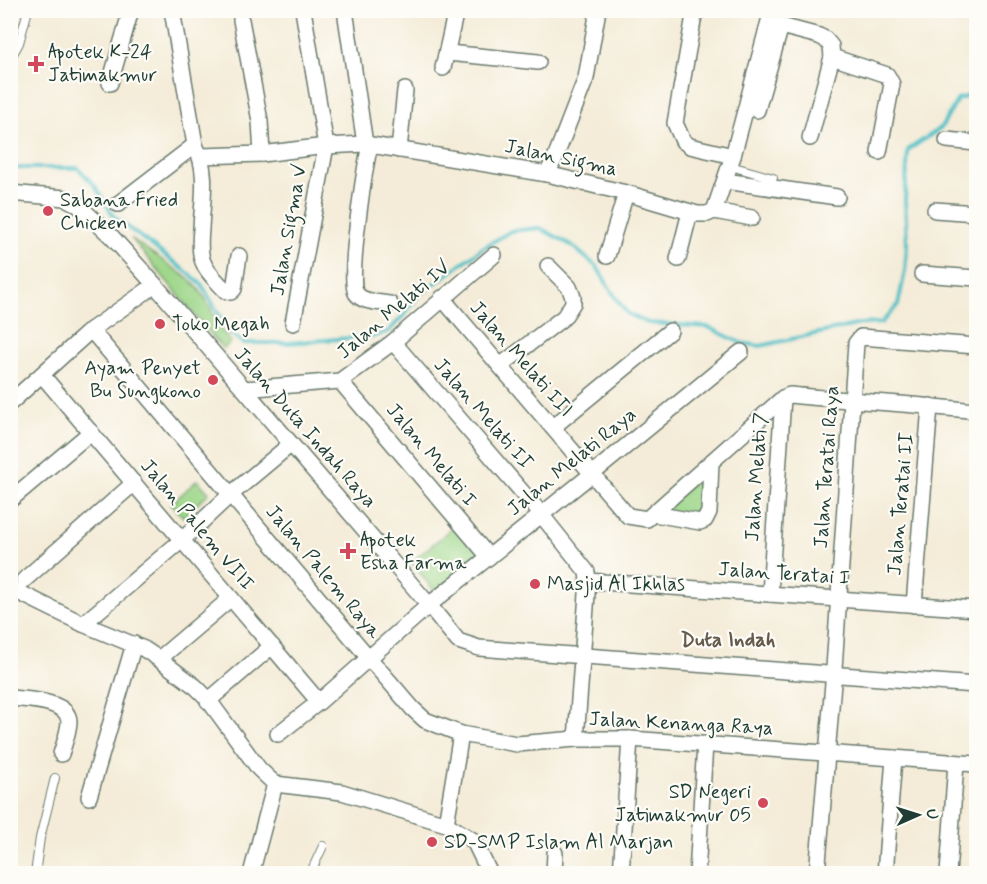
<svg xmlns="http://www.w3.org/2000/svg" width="987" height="884" viewBox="0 0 987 884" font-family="Mynerve,sans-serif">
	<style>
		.green { fill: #9dd689; stroke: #5e8a5e; stroke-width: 1.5 }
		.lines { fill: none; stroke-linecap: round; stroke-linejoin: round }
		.stream { stroke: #51bfc6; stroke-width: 4 }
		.service-casing { stroke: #6a7a6d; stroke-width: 10 }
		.minor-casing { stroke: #6a7a6d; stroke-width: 18 }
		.service { stroke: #fff; stroke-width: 8 }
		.minor { stroke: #fff; stroke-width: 15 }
		.poi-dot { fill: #d1495b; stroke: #fdfcf7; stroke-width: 2 }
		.labels { text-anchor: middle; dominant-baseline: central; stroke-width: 4.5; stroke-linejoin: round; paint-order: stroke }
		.poi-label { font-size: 20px; fill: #1f3d34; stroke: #fdfcf7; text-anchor: start }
		.street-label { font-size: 20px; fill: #1f3d34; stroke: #fdfcf7 }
		.neighbourhood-label { font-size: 21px; font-weight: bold; fill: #655b4d; stroke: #fdfcf7 }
	</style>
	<rect width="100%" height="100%" fill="#fdfcf7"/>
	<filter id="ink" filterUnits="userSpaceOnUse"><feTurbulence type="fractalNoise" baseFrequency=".0167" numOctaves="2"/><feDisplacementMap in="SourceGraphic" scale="12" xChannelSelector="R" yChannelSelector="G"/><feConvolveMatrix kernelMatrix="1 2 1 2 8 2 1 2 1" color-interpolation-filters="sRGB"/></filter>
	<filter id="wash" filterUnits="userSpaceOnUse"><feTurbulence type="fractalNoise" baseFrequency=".008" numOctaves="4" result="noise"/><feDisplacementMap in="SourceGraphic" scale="24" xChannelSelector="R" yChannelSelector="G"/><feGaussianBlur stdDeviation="1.35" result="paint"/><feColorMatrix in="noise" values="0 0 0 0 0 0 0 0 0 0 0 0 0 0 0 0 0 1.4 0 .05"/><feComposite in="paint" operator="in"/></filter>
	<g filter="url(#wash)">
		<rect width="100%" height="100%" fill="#f4ecd8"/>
		<!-- green -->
		<g class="green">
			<path d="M131 238 189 279 198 288 206 300 222 331 231 342 223 349Z"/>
			<path d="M707 470 704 517 660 513Z"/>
			<path d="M197 480 209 493 183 517 171 504Z"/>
			<path d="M460 522 485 552 435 592 411 562Z"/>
		</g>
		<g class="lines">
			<!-- stream -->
			<path class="stream" d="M10 168H78L95 186 114 217 191 275 202 285 229 332 243 343H287L376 336 389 331 404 315 418 296 484 247 511 231 540 228 571 245 597 267 615 297 628 314 648 323 708 327 741 343 760 346 860 324 881 323 898 305 905 271 907 244 905 199 908 150 941 128 958 99 976 94"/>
		</g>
	</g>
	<g filter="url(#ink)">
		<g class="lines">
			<defs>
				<g id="service">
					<path d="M10 59 19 43 28 10"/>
					<path d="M729 169 734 167 773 178"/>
					<path d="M35 874 40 838 55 778"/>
					<path d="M127 874 136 872 143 874"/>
					<path d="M310 874 323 846"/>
				</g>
				<g id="minor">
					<path d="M172 10 195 145C209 171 202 201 201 229 200 239 199 252 203 262 207 273 218 282 226 291L231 292 234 289 239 256"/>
					<path d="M345 10 365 144"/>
					<path d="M695 10 675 123 683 141 690 146 733 156"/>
					<path d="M241 20 260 121 262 154"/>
					<path d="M769 24 771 20 781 26 819 36 825 39 831 46 832 57 810 138"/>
					<path d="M448 53 538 62"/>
					<path d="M832 57 887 75 892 84 879 152"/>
					<path d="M443 68 456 10"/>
					<path d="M110 83 131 10"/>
					<path d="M757 110 781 26"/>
					<path d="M947 140 976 143"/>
					<path d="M370 145C365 166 347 280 356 293 362 303 380 302 390 304"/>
					<path d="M399 150 405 90"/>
					<path d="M201 156 262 154 326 146 365 144 547 174 626 193 697 214H707L714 211 733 156 772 10"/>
					<path d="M547 174 555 158 586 78 598 10"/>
					<path d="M725 181 837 197"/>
					<path d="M10 193 65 198 77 204 112 237 155 285 429 605 458 641 479 648 504 650 976 685"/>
					<path d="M118 204 195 145"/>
					<path d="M935 210 976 213"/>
					<path d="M714 211 752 218"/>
					<path d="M607 256 626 193"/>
					<path d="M678 259 690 212"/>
					<path d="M922 274 976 278"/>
					<path d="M442 298 628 516 647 519 783 398 790 395C852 401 914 404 976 411"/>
					<path d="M293 323 326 146 303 10"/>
					<path d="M91 330 369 658 413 709 425 720 461 734 517 744 576 739H630L976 764"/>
					<path d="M393 342 536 508 587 572 588 581 576 739"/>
					<path d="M500 366 564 317 573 303V297L569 287 548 266"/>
					<path d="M42 375 319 702"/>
					<path d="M340 381 489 557"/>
					<path d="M244 389 340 381 393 342 494 255"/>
					<path d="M10 403 91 330 155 285"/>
					<path d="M553 427 670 331"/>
					<path d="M10 500 91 432"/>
					<path d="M654 514 700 522 705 520 709 512 711 462"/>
					<path d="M24 580 134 483"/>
					<path d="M588 581 976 609"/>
					<path d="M10 588 83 624 144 649 159 659 196 687 207 698 259 769 275 784 342 792 446 824 474 841 490 874"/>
					<path d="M770 594 783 398"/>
					<path d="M914 605 930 406"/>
					<path d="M83 624 182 540 230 495 291 444"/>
					<path d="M159 659 231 598"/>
					<path d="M10 698C26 700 68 700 69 721 69 731 64 744 61 754"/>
					<path d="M208 701 272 646"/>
					<path d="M278 734 319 702 429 605 592 474 741 352"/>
					<path d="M89 797 134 644"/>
					<path d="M446 824 461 734"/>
					<path d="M251 874 275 784"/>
					<path d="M554 874 555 853"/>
					<path d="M621 874 630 739"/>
					<path d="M697 874 705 744"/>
					<path d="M817 874 833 683 856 343 861 337 976 346"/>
					<path d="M885 874 894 758"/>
					<path d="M948 874 956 763"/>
				</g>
			</defs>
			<!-- service casing -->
			<use href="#service" class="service-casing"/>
			<!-- minor casing -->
			<use href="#minor" class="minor-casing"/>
			<!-- service -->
			<use href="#service" class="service"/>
			<!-- minor -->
			<use href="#minor" class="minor"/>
		</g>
	</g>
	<!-- markers -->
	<g class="poi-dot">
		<path d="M33 55h6v6h6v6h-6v6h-6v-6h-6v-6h6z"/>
		<circle cx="48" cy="211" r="6"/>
		<circle cx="160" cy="324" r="6"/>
		<circle cx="213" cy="380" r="6"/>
		<path d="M345 542h6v6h6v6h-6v6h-6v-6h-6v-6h6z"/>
		<circle cx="535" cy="584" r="6"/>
		<circle cx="763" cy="803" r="6"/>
		<circle cx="432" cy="842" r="6"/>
	</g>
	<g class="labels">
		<!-- poi labels -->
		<g class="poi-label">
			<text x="48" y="52">Apotek K-24<tspan x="48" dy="23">Jatimakmur</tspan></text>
			<text x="60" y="200">Sabana Fried<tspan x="60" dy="23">Chicken</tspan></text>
			<text x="172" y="324">Toko Megah</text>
			<text x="201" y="368" text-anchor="end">Ayam Penyet<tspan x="201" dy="23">Bu Sungkono</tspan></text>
			<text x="360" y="540">Apotek<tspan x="360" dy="23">Esha Farma</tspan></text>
			<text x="547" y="584">Masjid Al Ikhlas</text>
			<text x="751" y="792" text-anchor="end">SD Negeri<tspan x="751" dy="23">Jatimakmur 05</tspan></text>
			<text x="444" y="842">SD-SMP Islam Al Marjan</text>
		</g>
		<!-- street labels -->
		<g class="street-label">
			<text transform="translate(561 158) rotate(12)">Jalan Sigma</text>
			<text transform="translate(289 230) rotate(-80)">Jalan Sigma V</text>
			<text transform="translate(394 310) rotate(-40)">Jalan Melati IV</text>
			<text transform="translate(521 359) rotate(49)">Jalan Melati III</text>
			<text transform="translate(483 414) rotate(49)">Jalan Melati II</text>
			<text transform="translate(305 428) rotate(49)">Jalan Duta Indah Raya</text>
			<text transform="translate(431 455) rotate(50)">Jalan Melati I</text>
			<text transform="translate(572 462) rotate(-39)">Jalan Melati Raya</text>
			<text transform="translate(827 467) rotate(-86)">Jalan Teratai Raya</text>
			<text transform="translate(757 477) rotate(-86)">Jalan Melati 7</text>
			<text transform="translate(901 504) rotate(-85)">Jalan Teratai II</text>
			<text transform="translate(197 525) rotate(50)">Jalan Palem VIII</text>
			<text transform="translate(323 572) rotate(50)">Jalan Palem Raya</text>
			<text transform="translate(784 574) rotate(4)">Jalan Teratai I</text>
			<text transform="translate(681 724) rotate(3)">Jalan Kenanga Raya</text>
		</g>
		<!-- neighbourhood labels -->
		<g class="neighbourhood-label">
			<text x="728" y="640">Duta Indah</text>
		</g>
	</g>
	<!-- margin -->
	<rect width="987" height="884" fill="none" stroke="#fdfcf7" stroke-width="36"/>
	<!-- north arrow -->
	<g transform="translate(918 815) rotate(87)" stroke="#fdfcf7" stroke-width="4.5" paint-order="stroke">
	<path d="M0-4.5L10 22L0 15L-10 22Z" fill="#1f3d34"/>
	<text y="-9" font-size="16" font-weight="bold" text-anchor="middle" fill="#1f3d34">U</text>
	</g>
</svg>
